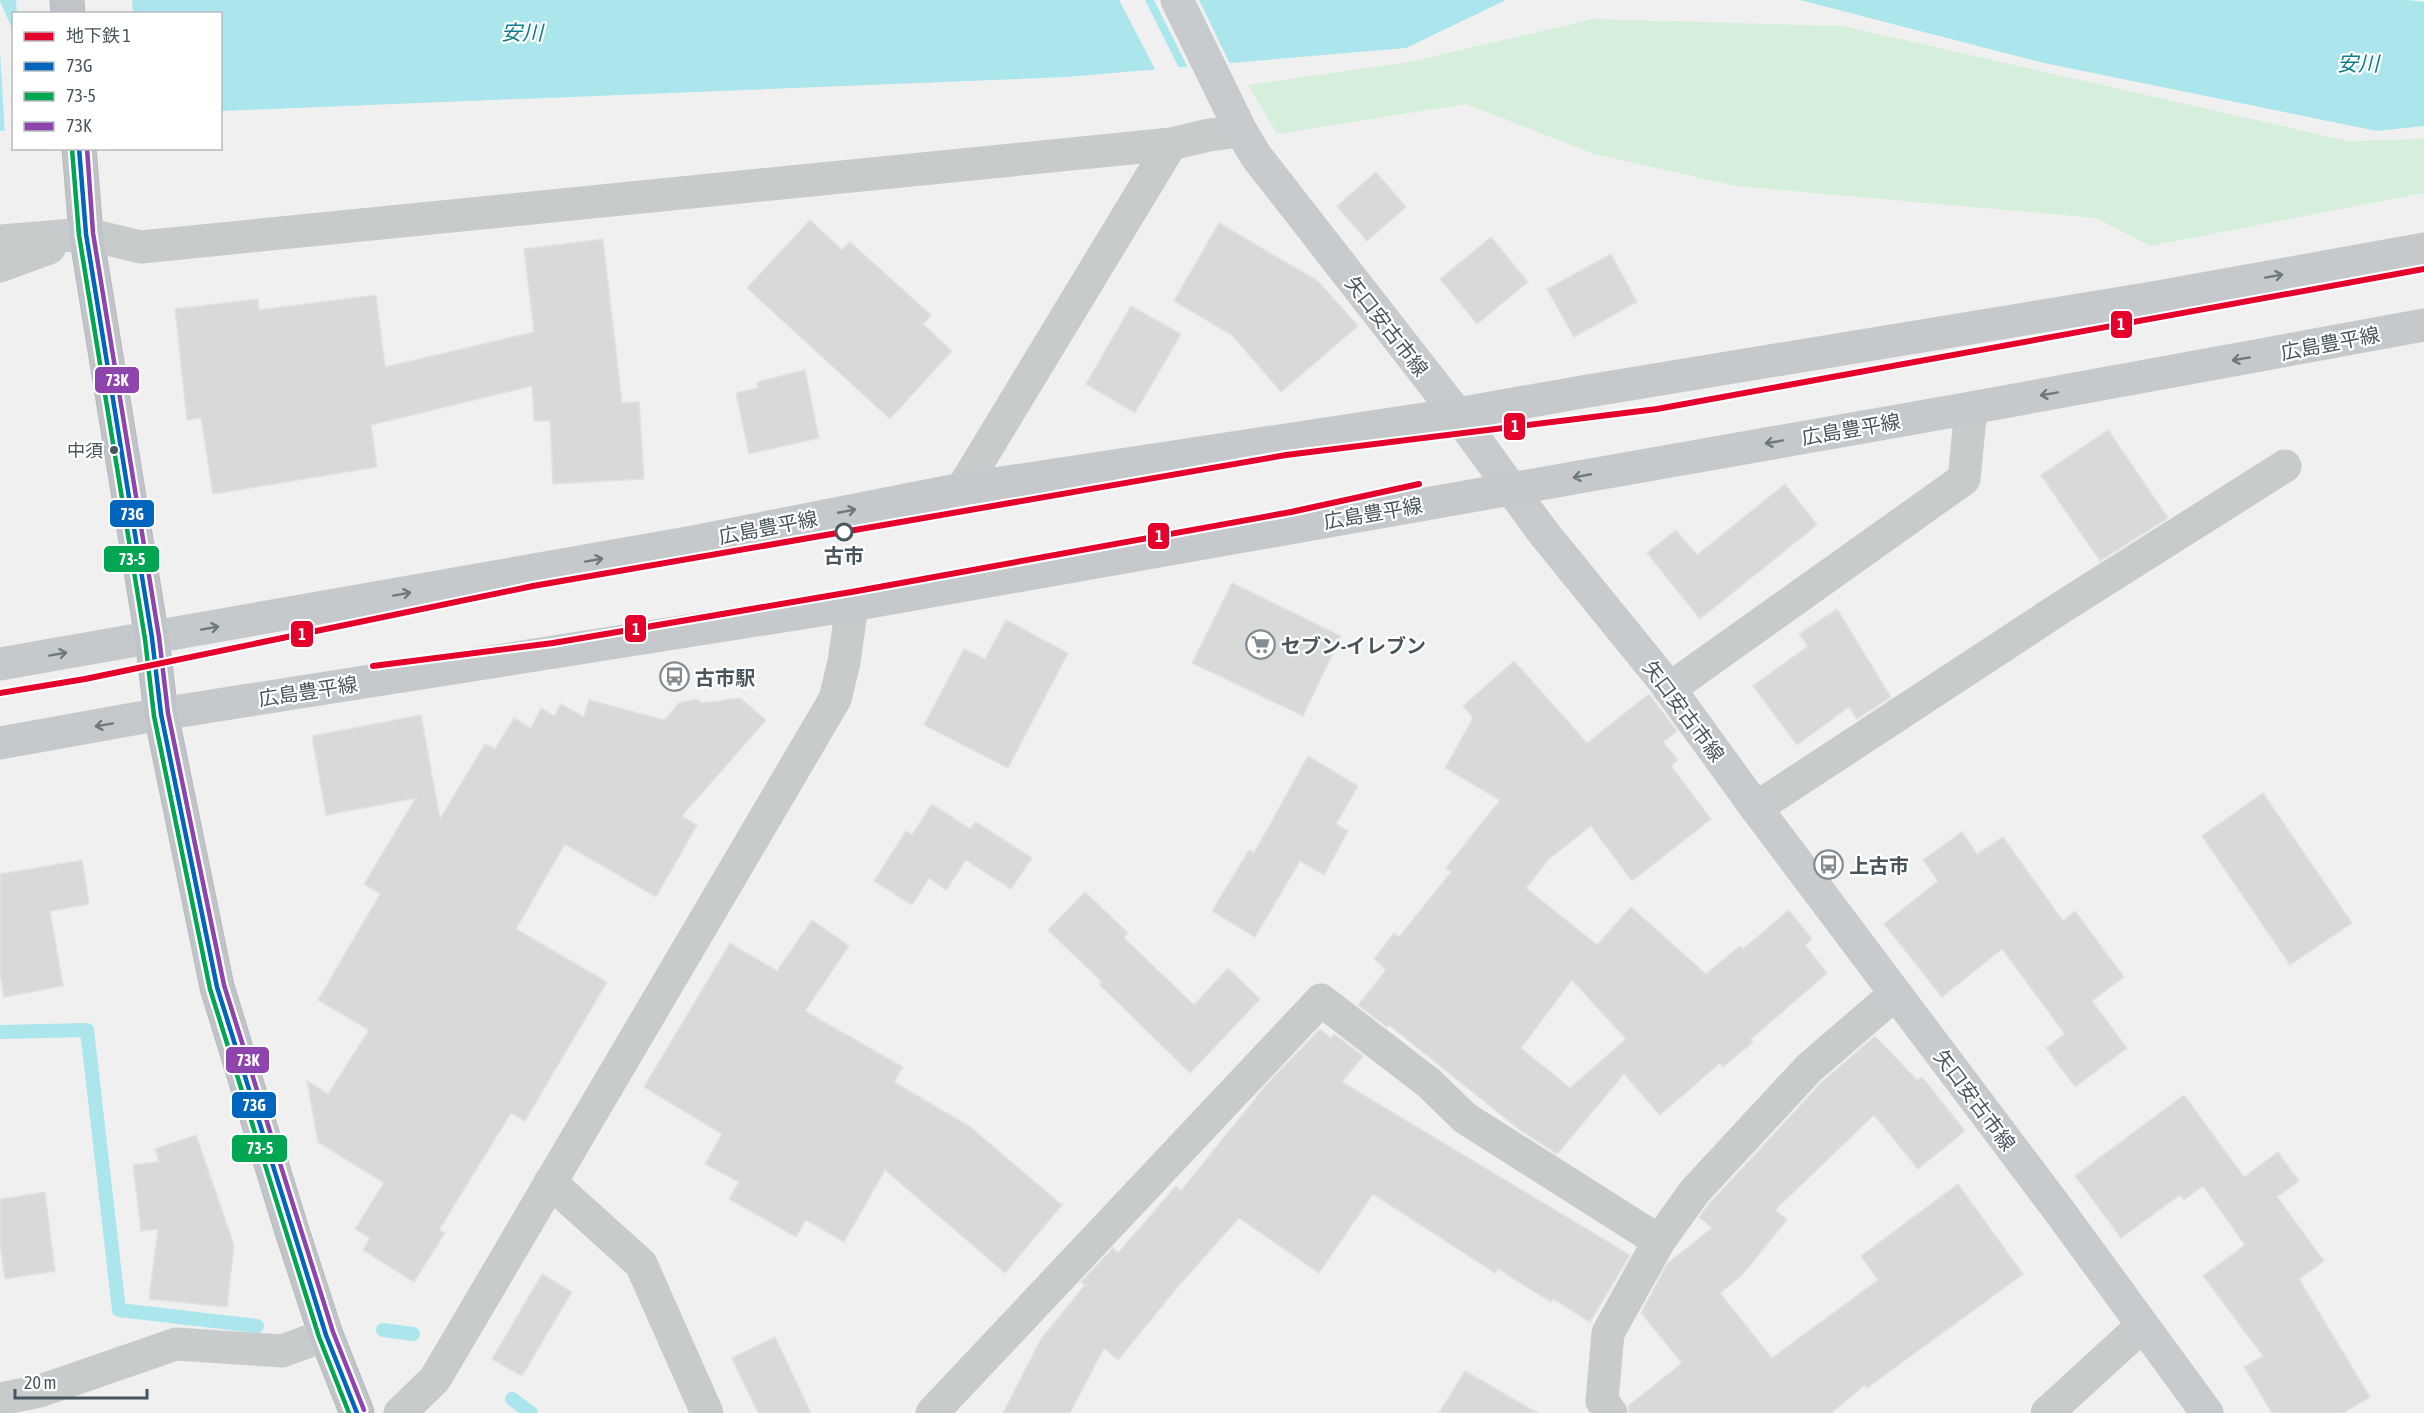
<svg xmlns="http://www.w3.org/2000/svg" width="2424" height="1413" viewBox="0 0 2424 1413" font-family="'Asap Condensed','Noto Sans JP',sans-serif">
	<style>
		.green { fill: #d6efdc }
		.water { fill: #abe6ec }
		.pier { fill: #f1f0f0 }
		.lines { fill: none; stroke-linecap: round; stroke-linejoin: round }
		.stream { stroke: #abe6ec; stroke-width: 14 }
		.building { fill: #d8d9d9; stroke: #e2e2e3; stroke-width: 1.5; fill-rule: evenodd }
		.trunk-casing { stroke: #b6bbbf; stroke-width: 35 }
		.minor { stroke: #c8cbcc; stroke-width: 33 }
		.secondary { stroke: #c8cbce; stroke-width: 33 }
		.primary { stroke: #c6c9cb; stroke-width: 33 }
		.trunk { stroke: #c0c4c8; stroke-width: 33 }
		.bus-1-casing { stroke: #fff; stroke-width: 9 }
		.bus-2-casing { stroke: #fff; stroke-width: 9 }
		.bus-3-casing { stroke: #fff; stroke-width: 9 }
		.bus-1 { stroke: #0065bd; stroke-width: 4.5 }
		.bus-2 { stroke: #00a651; stroke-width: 4.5 }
		.bus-3 { stroke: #8e44ad; stroke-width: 4.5 }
		.metro-1-casing { stroke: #fff; stroke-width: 10 }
		.metro-1 { stroke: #e4002b; stroke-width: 6 }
		.oneway { stroke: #6e787d }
		.bus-dot { fill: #48555c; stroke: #fff; stroke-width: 2 }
		.stop-dot { fill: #fff; stroke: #48555c; stroke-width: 3 }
		.labels { text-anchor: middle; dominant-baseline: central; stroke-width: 4.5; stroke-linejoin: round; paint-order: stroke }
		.bus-label { font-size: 18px; fill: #48555c; stroke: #fff; text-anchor: end }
		.street-label { font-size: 20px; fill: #48555c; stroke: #fff }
		.stop-label { font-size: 20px; font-weight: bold; fill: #48555c; stroke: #fff }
		.poi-label { font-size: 20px; font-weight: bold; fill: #48555c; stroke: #fff; text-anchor: start }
		.water-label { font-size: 21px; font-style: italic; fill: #0f7d8a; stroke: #fff }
		.line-badge { stroke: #fff; stroke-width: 2 }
		.badge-label { font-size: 16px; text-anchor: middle; font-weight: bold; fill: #fff }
	</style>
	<rect width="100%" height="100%" fill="#f1f0f0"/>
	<!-- green -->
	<path class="green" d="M1593 19 1843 26 2348 141 2424 139V193L2150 246 2096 218 1736 186 1594 154 1466 104 1277 134 1248 85 1409 62Z"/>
	<!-- water -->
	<g class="water">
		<path d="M0 0H1506L1406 48 1066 77 221 111 220 14H14L13 130 0 131Z"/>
		<path d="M1800 0H2407L2424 2V126L2377 131 2044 63Z"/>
	</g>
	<!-- pier -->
	<g class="pier">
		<path d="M16 0H132L133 13 17 14Z"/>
		<path d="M1119 0H1145L1180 70 1157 73Z"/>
		<path d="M1154 0H1199L1231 66 1189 70Z"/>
		<path d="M0 1 14 33V133L5 134 0 51Z"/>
	</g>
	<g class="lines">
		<!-- stream -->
		<g class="stream">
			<path d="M0 1032 87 1030 119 1310 257 1326"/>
			<path d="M383 1330 413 1334"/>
			<path d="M512 1399 531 1413"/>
		</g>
	</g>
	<!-- building -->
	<g class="building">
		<path d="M1376 172 1406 207 1367 241 1337 206Z"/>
		<path d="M810 220 842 250 850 242 931 315 923 324 952 351 890 419 747 288Z"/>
		<path d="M1219 223 1318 281 1358 326 1281 392 1232 335 1174 301Z"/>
		<path d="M1491 237 1528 282 1477 324 1440 279Z"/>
		<path d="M603 239 622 403 639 402 644 479 553 484 550 421H534L532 386 371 425 377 467 213 494 201 418 187 420 175 309 258 299 259 310 376 295 385 367 534 332 524 249Z"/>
		<path d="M1611 254 1637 302 1574 337 1547 289Z"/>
		<path d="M1131 306 1181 334 1135 413 1086 384Z"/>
		<path d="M805 370 819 438 749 454 736 393 758 388 757 382Z"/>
		<path d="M2108 430 2168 518 2100 561 2041 475Z"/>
		<path d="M1785 484 1817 525 1700 619 1647 553 1676 530 1697 555Z"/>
		<path d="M1232 583 1341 636 1303 716 1192 663Z"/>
		<path d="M1837 609 1891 697 1857 719 1849 707 1797 745 1753 686 1808 646 1799 634Z"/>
		<path d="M1006 620 1068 653 1008 768 924 725 964 649 985 659Z"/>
		<path d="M1514 661 1587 743 1649 694 1677 731 1663 742 1678 760 1671 766 1711 819 1632 881 1591 826 1549 859 1526 888 1597 945 1631 907 1706 974 1740 946 1743 949 1789 910 1812 939 1805 945 1827 973 1750 1040 1753 1042 1723 1067 1720 1063 1660 1115 1624 1074 1557 1154 1520 1130 1389 1025 1387 1027 1358 1005 1386 970 1374 959 1394 933 1399 937 1451 872 1446 868 1500 800 1445 768 1473 718 1463 706ZM1572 980 1626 1039 1570 1088 1521 1048Z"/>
		<path d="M740 698 766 720 682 816 697 825 656 897 565 844 516 929 607 982 525 1121 511 1113 439 1230 445 1233 414 1282 363 1250 370 1238 355 1229 384 1183 318 1142 307 1081 328 1094 369 1030 318 1000 380 894 364 884 416 798 326 815 312 736 421 715 440 819 485 744 495 749 514 718 531 728 541 708 554 716 561 704 584 717 589 700 664 720 679 703 697 699 702 703Z"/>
		<path d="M1308 756 1358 786 1336 824 1348 831 1324 875 1300 861 1255 937 1212 911 1249 850 1254 853Z"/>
		<path d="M2263 793 2352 923 2290 965 2202 836Z"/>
		<path d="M932 804 970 829 976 822 1032 858 1011 889 966 860 946 890 929 878 912 905 874 881 906 831 912 835Z"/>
		<path d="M1962 832 1977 854 2003 837 2063 921 2075 911 2124 977 2092 1001 2127 1048 2075 1087 2046 1048 2065 1034 2002 949 1942 997 1884 924 1938 881 1923 860Z"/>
		<path d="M82 860 89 904 50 911 63 986 4 997 0 973V874Z"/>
		<path d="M1085 892 1128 933 1124 938 1194 1005 1228 968 1260 999 1190 1073 1099 984 1102 982 1048 930Z"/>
		<path d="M812 920 849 946 805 1011 903 1067 894 1082 969 1126 1062 1205 1005 1273 885 1170 844 1242 806 1220 796 1237 729 1199 739 1182 705 1164 722 1134 644 1087 730 943 777 971Z"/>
		<path d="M1320 1029 1331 1038 1334 1034 1363 1056 1342 1082 1630 1255 1590 1322 1553 1299 1551 1302 1498 1269 1495 1273 1373 1194 1319 1273 1239 1218 1176 1289 1118 1360 1104 1348 1070 1413H1003L1041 1339 1085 1285 1081 1282 1113 1248 1118 1253 1176 1186 1181 1191 1267 1084Z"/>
		<path d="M1875 1036 1917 1080 1922 1077 1965 1131 1918 1169 1874 1115 1775 1210 1787 1220 1741 1276 1720 1293 1772 1358 1878 1280 1861 1256 1958 1184 2023 1274 1867 1388 1865 1385 1831 1413H1629L1628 1406 1682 1363 1641 1313 1667 1264 1712 1228 1699 1217 1710 1203 1822 1082Z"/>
		<path d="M2184 1095 2244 1177 2278 1152 2299 1181 2277 1197 2324 1261 2299 1279 2370 1397 2343 1413H2272L2244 1367 2263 1356 2203 1276 2245 1245 2203 1186 2184 1200 2180 1195 2121 1238 2075 1176Z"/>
		<path d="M196 1135 234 1245 227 1307 149 1299 158 1229 141 1231 133 1165 159 1162 155 1149Z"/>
		<path d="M45 1192 55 1271 5 1279 0 1244V1199Z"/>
		<path d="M542 1274 572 1292 522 1376 492 1359Z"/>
		<path d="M775 1337 811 1413H758L732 1358Z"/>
		<path d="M1465 1371 1538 1413H1439Z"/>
	</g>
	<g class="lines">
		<defs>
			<g id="trunk">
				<path d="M67 0 68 14"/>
				<path d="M79 148 86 234 152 638 161 714 217 987 291 1228 326 1335 357 1413"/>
			</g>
		</defs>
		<!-- trunk casing -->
		<use href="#trunk" class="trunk-casing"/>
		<!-- minor -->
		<g class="minor">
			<path d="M0 241 86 234 141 247 1171 144 1209 135 1241 131"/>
			<path d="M0 266 49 248"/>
			<path d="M962 489 1171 144"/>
			<path d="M1669 689 1964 479 1971 408"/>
			<path d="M1756 808 2062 607 2285 466"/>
			<path d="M550 1182 641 1264 707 1413"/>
			<path d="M0 1399 40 1391 176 1344 282 1351 326 1335"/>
			<path d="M400 1413 435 1379 835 699 844 662 852 605"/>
			<path d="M932 1413 1321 1000 1429 1083 1465 1118 1659 1241"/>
			<path d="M1611 1413 1602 1401 1608 1333 1659 1241 1695 1191 1809 1068 1895 994"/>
			<path d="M2047 1413 2142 1326"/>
		</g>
		<!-- secondary -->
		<path class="secondary" d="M1177 0 1241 131 1256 156 1457 414 1542 531 1663 680 1756 808 2060 1212 2207 1413"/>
		<!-- primary -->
		<g class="primary">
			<path d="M0 664 693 542 962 489 1457 414 1582 392 2158 297 2424 249"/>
			<path d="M0 743 161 714 852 605 1971 408 2424 325"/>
		</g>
		<!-- trunk -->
		<use href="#trunk" class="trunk"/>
		<defs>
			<path id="bus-1" d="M79 148 86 234 152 638 161 714 217 987 326 1335 357 1413"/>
			<path id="bus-2" d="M72 149 79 235 145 639 154 716 210 989 319 1337 349 1413"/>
			<path id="bus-3" d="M87 148 93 233 159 637 168 713 224 985 333 1332 364 1410"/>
		</defs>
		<!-- bus-1 casing -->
		<use href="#bus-1" class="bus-1-casing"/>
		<!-- bus-2 casing -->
		<use href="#bus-2" class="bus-2-casing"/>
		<!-- bus-3 casing -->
		<use href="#bus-3" class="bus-3-casing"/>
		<!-- bus-1 -->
		<use href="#bus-1" class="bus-1"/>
		<!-- bus-2 -->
		<use href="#bus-2" class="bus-2"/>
		<!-- bus-3 -->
		<use href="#bus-3" class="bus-3"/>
		<defs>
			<g id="metro-1">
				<path d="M373 666 553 643 857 591 1291 512 1419 484"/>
				<path d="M0 693 85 679 533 586 1286 455 1657 409 2424 269"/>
			</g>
		</defs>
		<!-- metro-1 casing -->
		<use href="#metro-1" class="metro-1-casing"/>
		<!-- metro-1 -->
		<use href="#metro-1" class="metro-1"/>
	</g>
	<!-- one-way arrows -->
	<defs><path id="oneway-shaft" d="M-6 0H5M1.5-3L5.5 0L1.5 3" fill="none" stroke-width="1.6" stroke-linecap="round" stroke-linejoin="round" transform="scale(1.5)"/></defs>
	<g class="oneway">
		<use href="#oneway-shaft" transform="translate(2274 276) rotate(-10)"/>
		<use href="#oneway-shaft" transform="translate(2241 359) rotate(170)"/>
		<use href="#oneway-shaft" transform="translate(2049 394) rotate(170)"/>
		<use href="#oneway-shaft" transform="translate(1774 442) rotate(170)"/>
		<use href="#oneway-shaft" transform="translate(1582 476) rotate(169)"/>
		<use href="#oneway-shaft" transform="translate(847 511) rotate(-11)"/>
		<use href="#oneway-shaft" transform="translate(594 560) rotate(-10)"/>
		<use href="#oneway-shaft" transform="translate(402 594) rotate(-10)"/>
		<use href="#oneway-shaft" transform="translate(210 628) rotate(-10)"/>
		<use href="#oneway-shaft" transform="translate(58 654) rotate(-10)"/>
		<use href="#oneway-shaft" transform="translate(104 725) rotate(170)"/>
	</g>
	<!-- icons -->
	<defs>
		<symbol id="supermarket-ring" viewBox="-11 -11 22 22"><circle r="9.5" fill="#fff" stroke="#838b90" stroke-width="1.5"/><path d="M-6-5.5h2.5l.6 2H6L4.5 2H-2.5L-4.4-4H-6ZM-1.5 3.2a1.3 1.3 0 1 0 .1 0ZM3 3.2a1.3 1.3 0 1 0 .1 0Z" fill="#838b90"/></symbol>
		<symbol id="bus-ring" viewBox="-11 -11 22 22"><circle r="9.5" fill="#fff" stroke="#838b90" stroke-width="1.5"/><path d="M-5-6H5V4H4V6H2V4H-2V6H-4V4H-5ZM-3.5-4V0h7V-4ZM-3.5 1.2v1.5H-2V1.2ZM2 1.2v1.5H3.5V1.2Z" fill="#838b90"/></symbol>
	</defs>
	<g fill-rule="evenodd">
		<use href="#supermarket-ring" x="1244" y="628" width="33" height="33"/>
		<use href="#bus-ring" x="658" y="660" width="33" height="33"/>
		<use href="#bus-ring" x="1812" y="848" width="33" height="33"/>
	</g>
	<!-- markers -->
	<circle class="bus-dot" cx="114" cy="450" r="5"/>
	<circle class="stop-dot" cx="844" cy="532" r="8"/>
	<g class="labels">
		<!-- bus labels -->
		<g class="bus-label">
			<text x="103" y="450">中須</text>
		</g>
		<!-- street labels -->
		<g class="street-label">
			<text transform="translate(1387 326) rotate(52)">矢口安古市線</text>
			<text transform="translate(2330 343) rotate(-11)">広島豊平線</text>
			<text transform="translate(1851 429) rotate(-10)">広島豊平線</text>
			<text transform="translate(1373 513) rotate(-10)">広島豊平線</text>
			<text transform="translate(768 527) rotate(-11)">広島豊平線</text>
			<text transform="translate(308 691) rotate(-9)">広島豊平線</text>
			<text transform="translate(1684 711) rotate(53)">矢口安古市線</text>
			<text transform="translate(1975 1100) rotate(53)">矢口安古市線</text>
		</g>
		<!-- stop labels -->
		<g class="stop-label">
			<text x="844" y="555">古市</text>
		</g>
		<!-- poi labels -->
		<g class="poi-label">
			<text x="1281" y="645">セブン-イレブン</text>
			<text x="695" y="677">古市駅</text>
			<text x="1849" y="865">上古市</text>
		</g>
		<!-- water labels -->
		<g class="water-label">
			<text x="522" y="32">安川</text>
			<text x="2358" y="63">安川</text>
		</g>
	</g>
	<g class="line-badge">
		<rect x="2110" y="310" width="23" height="29" rx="6" fill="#e4002b"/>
		<rect x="94" y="366" width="46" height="28" rx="6" fill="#8e44ad"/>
		<rect x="1503" y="412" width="23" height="29" rx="6" fill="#e4002b"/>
		<rect x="109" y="499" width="46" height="29" rx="6" fill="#0065bd"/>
		<rect x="1147" y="522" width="23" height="28" rx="6" fill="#e4002b"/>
		<rect x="103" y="545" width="57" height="28" rx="6" fill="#00a651"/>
		<rect x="624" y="614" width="23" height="29" rx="6" fill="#e4002b"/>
		<rect x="290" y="620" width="24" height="28" rx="6" fill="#e4002b"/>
		<rect x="225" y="1046" width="45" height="28" rx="6" fill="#8e44ad"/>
		<rect x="231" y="1091" width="46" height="28" rx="6" fill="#0065bd"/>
		<rect x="231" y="1134" width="57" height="29" rx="6" fill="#00a651"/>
	</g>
	<g class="badge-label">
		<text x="2121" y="330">1</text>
		<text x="117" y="386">73K</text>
		<text x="1515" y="432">1</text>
		<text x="132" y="520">73G</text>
		<text x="1159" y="542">1</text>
		<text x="132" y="565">73-5</text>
		<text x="636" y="635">1</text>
		<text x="302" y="640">1</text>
		<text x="248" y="1066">73K</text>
		<text x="254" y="1111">73G</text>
		<text x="260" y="1154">73-5</text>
	</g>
	<!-- legend -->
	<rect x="12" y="12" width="210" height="138" fill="#ffffff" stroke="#b6bbbe" stroke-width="1.5"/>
	<rect x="24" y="32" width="30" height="9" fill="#e4002b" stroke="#b6bbbe" stroke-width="1.5"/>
	<text x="66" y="42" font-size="18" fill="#48555c">地下鉄 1</text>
	<rect x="24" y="62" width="30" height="9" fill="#0065bd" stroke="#b6bbbe" stroke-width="1.5"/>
	<text x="66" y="72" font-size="18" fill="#48555c">73G</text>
	<rect x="24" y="92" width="30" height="9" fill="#00a651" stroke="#b6bbbe" stroke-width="1.5"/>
	<text x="66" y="102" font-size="18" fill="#48555c">73-5</text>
	<rect x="24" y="122" width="30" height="9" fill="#8e44ad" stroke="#b6bbbe" stroke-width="1.5"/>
	<text x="66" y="132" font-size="18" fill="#48555c">73K</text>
	<!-- scale -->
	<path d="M15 1389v9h132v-9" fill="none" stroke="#48555c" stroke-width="3"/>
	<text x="24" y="1389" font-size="18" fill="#48555c" stroke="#ffffff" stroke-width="4.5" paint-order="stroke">20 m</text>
</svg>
